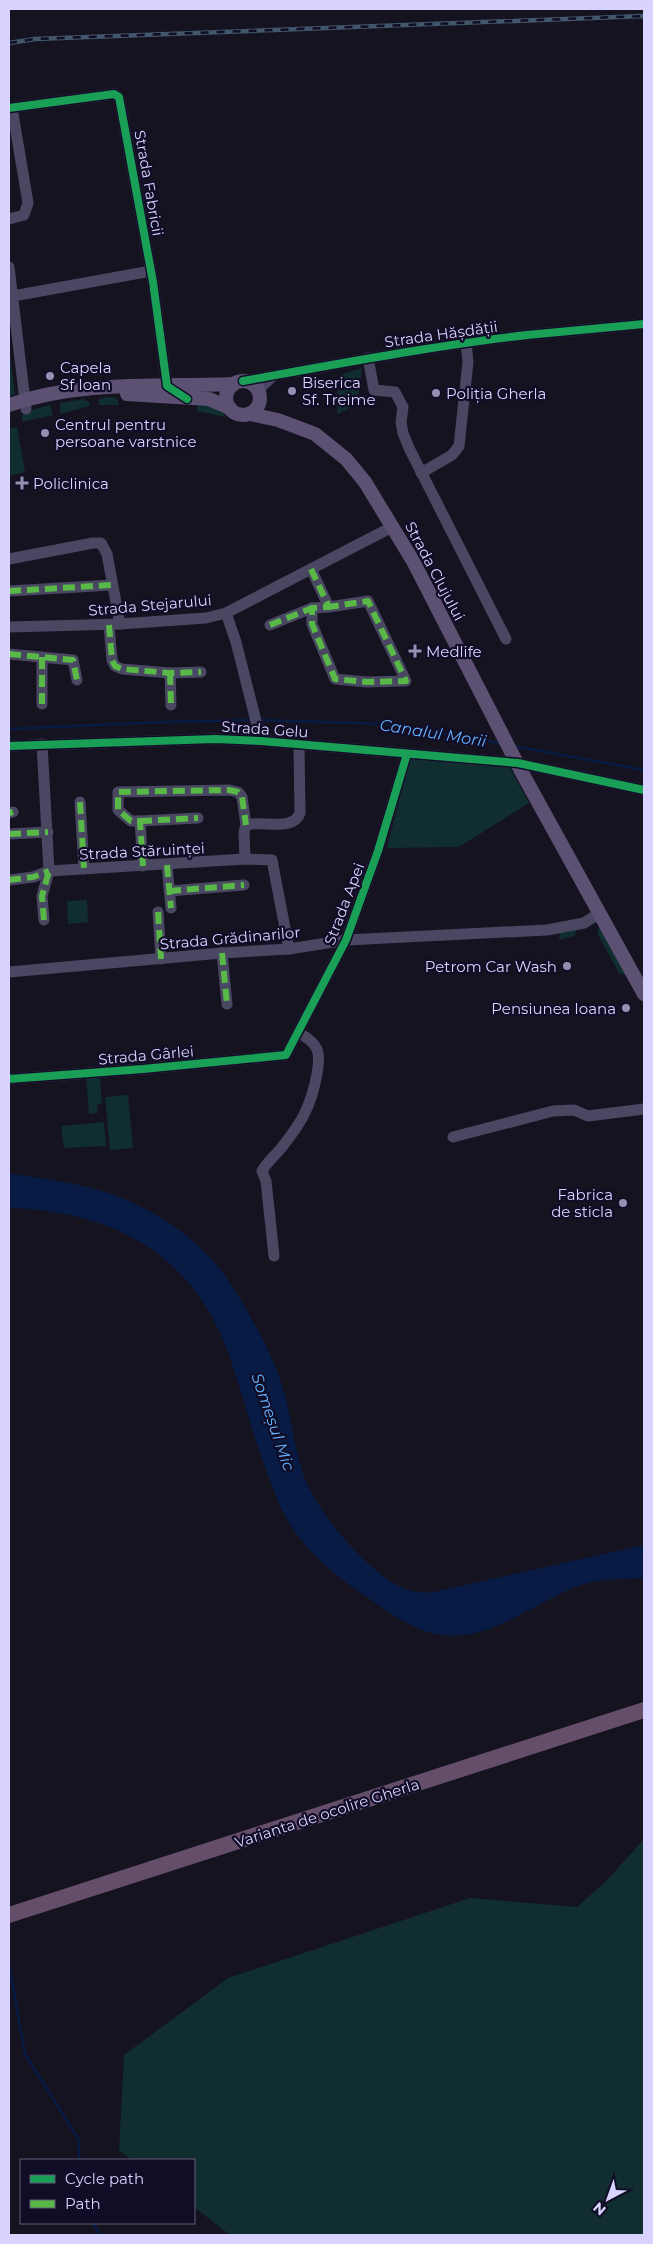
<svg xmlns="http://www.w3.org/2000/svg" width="653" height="2244" viewBox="0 0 653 2244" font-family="Montserrat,sans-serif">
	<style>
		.green { fill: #102d2f }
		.water { fill: #071b44 }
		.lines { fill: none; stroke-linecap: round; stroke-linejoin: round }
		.stream { stroke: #071b44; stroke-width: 2.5 }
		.minor { stroke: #494762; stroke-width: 11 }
		.major { stroke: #5d5173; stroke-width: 14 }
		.highway { stroke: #654e6a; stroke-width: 16 }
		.rail-casing { stroke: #42576b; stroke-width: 4.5 }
		.rail { stroke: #120d27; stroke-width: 2.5; stroke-dasharray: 8; stroke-linecap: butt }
		.quiet { stroke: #58b947; stroke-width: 6; stroke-dasharray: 12 6; stroke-linecap: butt }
		.cycleway-casing { stroke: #120d27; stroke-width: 11 }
		.cycleway { stroke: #1a9f57; stroke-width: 8 }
		.poi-dot { fill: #9590b1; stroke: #120d27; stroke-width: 2 }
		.labels { text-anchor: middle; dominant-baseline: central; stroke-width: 4.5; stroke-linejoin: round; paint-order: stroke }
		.street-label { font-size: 15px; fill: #d9d3ff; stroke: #120d27 }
		.poi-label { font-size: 15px; fill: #d9d3ff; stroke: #120d27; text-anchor: start }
		.water-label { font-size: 16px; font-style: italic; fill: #61b2ff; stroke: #120d27 }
	</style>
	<rect width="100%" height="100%" fill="#161321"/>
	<!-- green -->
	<g class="green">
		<path d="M9 347 15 394 9 396Z"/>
		<path d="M362 368C359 390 361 406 337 414L339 375Z"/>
		<path d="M107 397 117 398 119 405H99V399Z"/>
		<path d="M84 399 90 403 89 406 60 414V403Z"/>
		<path d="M50 405 53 415 22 422V415L27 411Z"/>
		<path d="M198 405 219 406 226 417 197 411Z"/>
		<path d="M17 427 25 472 9 476V429Z"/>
		<path d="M410 758 509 766 529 803 459 847 387 848Z"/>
		<path d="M87 900 88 922 68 924 67 901Z"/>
		<path d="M601 927 626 975 619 973 598 935V929Z"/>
		<path d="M560 930H577L574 936 559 940Z"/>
		<path d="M100 1075 102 1103 97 1104 98 1113 89 1114 86 1076Z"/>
		<path d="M128 1095 133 1148 110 1150 105 1097Z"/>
		<path d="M104 1122 106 1146 64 1148 61 1126Z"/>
		<path d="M644 1839V2235H230L194 2207V2160H132L119 2150 124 2055 228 1978 470 1898 577 1907 607 1880Z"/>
	</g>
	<!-- water -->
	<path class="water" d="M9 1173C33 1178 59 1180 83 1186 133 1197 182 1225 215 1263 236 1287 272 1352 281 1382 291 1412 293 1445 303 1474 316 1512 373 1580 411 1591 419 1593 426 1593 434 1592L644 1545V1578C621 1580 598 1578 575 1587 535 1603 488 1642 441 1635 414 1631 387 1611 364 1595 334 1575 305 1551 287 1519 280 1508 276 1495 271 1483 256 1445 246 1406 233 1367 200 1259 119 1211 9 1208Z"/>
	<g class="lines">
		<!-- stream -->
		<g class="stream">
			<path d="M260 720 389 724 503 744"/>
			<path d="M9 729 164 722 252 720"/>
			<path d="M513 746 644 770"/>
			<path d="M9 1964 25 2054 79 2140V2160"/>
			<path d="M93 2223 100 2235"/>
		</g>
		<!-- minor -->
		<g class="minor">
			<path d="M9 108 114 94 119 97 153 282 167 386 173 390"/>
			<path d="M9 219 24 215 28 203 12 108"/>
			<path d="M9 267 26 409"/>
			<path d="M13 296 151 271"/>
			<path d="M368 358 374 390 395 392 403 407 401 422 403 433 409 448 506 639"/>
			<path d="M243 381C337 364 432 346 527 335 566 331 605 328 644 324"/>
			<path d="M258 390 272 377"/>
			<path d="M421 473 452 455 459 446 468 362 466 343"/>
			<path d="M9 559 93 543H101L107 554 120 624"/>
			<path d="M311 569 329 607 312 608V624L335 679 367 682 406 681 368 601 329 607"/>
			<path d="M9 591 112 585"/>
			<path d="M226 613 236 642 261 741"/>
			<path d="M109 625 112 660 115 666 122 669 170 673 201 672"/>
			<path d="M270 625 312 608"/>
			<path d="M9 627 120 624 206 618 226 613 392 527"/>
			<path d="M9 654 73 660 77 680"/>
			<path d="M42 657V704"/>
			<path d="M170 673 171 705"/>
			<path d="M42 744 49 871 245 859 272 860 289 949"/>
			<path d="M9 746 215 739 261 741 518 763 644 790"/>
			<path d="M80 802 84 869"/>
			<path d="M9 813 13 812"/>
			<path d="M140 821 198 818"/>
			<path d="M9 834 48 832"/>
			<path d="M245 859 244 832 246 825C263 820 293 832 300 813L299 745"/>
			<path d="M167 865 171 908"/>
			<path d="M143 866 140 821H131L118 810V792L229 790 238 792 242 797 246 825"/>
			<path d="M9 880 33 877 49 871"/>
			<path d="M169 891 244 885"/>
			<path d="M158 912 161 959"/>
			<path d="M44 920 42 896 49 871"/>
			<path d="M222 953 227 1004"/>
			<path d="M9 972 222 953 289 949 346 940 547 930 584 923 600 913"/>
			<path d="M9 1079 143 1069 286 1055 346 940 378 851 407 754"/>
			<path d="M453 1137 553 1111 574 1110 588 1116 644 1109"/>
			<path d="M274 1256 266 1181 262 1171C267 1162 276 1155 282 1147 302 1122 311 1106 317 1074 321 1052 319 1044 299 1033"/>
		</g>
		<!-- major -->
		<g class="major">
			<circle cx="243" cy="398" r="17"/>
			<path d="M127 394 209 399 230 408"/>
			<path d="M9 405C81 380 159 387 234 384"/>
			<path d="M250 414 278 420 315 434 346 459 365 482 413 561 521 771 644 994"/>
		</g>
		<!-- highway -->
		<path class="highway" d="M9 1915 644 1710"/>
		<defs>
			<path id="rail" d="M9 43 35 39 644 16"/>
		</defs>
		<!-- rail casing -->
		<use href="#rail" class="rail-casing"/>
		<!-- rail -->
		<use href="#rail" class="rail"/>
		<!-- quiet -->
		<g class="quiet">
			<path d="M311 569 329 607 312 608V624L335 679 367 682 406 681 368 601 329 607"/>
			<path d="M9 591 112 585"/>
			<path d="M109 625 112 660 115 666 122 669 170 673 201 672"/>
			<path d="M270 625 312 608"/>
			<path d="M9 654 73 660 77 680"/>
			<path d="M42 657V704"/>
			<path d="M170 673 171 705"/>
			<path d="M80 802 84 869"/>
			<path d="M9 813 13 812"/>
			<path d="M140 821 198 818"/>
			<path d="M9 834 48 832"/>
			<path d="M167 865 171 908"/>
			<path d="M143 866 140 821H131L118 810V792L229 790 238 792 242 797 246 825"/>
			<path d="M9 880 33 877 49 871"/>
			<path d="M169 891 244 885"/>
			<path d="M158 912 161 959"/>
			<path d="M44 920 42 896 49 871"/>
			<path d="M222 953 227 1004"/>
		</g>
		<defs>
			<g id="cycleway">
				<path d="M9 108 114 94 119 97 153 282 167 386 187 399"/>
				<path d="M243 381C337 364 432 346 527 335 566 331 605 328 644 324"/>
				<path d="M9 746 215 739 261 741 518 763 644 790"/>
				<path d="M9 1079 143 1069 286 1055 346 940 378 851 407 754"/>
			</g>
		</defs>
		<!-- cycleway casing -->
		<use href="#cycleway" class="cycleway-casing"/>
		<!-- cycleway -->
		<use href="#cycleway" class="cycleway"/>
	</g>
	<!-- markers -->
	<g class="poi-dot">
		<circle cx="50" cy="376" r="5"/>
		<circle cx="292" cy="391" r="5"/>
		<circle cx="436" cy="393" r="5"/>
		<circle cx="45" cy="433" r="5"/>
		<path d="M19.5 475.5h5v5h5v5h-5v5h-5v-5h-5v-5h5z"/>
		<path d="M412.5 643.5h5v5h5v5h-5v5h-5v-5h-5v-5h5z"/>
		<circle cx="567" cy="966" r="5"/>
		<circle cx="626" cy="1008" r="5"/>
		<circle cx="623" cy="1203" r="5"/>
	</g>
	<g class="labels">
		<!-- street labels -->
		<g class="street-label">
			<text transform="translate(149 183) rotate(80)">Strada Fabricii</text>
			<text transform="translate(441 334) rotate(-8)">Strada Hășdății</text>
			<text transform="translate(435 571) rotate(62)">Strada Clujului</text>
			<text transform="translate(150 605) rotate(-5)">Strada Stejarului</text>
			<text transform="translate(265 729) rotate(4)">Strada Gelu</text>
			<text transform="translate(142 851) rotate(-3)">Strada Stăruinței</text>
			<text transform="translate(344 904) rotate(-69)">Strada Apei</text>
			<text transform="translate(230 938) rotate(-5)">Strada Grădinarilor</text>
			<text transform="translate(146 1055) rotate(-5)">Strada Gârlei</text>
			<text transform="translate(327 1813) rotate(-18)">Varianta de ocolire Gherla</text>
		</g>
		<!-- poi labels -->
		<g class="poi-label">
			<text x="60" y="367">Capela<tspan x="60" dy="17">Sf Ioan</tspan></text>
			<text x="302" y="382">Biserica<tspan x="302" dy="17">Sf. Treime</tspan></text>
			<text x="446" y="393">Poliția Gherla</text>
			<text x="55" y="424">Centrul pentru<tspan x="55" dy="17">persoane varstnice</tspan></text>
			<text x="33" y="483">Policlinica</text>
			<text x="426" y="651">Medlife</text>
			<text x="557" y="966" text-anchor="end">Petrom Car Wash</text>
			<text x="616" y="1008" text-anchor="end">Pensiunea Ioana</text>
			<text x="613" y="1194" text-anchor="end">Fabrica<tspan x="613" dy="17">de sticla</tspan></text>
		</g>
		<!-- water labels -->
		<g class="water-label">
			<text transform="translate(433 733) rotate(9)">Canalul Morii</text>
			<text transform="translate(273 1422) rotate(71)">Someșul Mic</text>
		</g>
	</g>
	<!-- border -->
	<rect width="653" height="2244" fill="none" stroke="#d9d3ff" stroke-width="20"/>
	<!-- legend -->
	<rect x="20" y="2159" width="175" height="65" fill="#120d27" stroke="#625c7d"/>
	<rect x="30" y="2175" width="25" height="8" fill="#1a9f57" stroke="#625c7d"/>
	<text x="65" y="2184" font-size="15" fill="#d9d3ff">Cycle path</text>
	<rect x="30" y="2200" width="25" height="8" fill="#58b947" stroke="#625c7d"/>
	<text x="65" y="2209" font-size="15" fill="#d9d3ff">Path</text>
	<!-- north arrow -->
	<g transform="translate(608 2199) rotate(221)" stroke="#120d27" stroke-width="4" paint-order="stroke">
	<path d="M0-4L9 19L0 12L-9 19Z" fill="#d9d3ff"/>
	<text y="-8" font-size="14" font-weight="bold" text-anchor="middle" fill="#d9d3ff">N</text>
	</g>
</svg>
